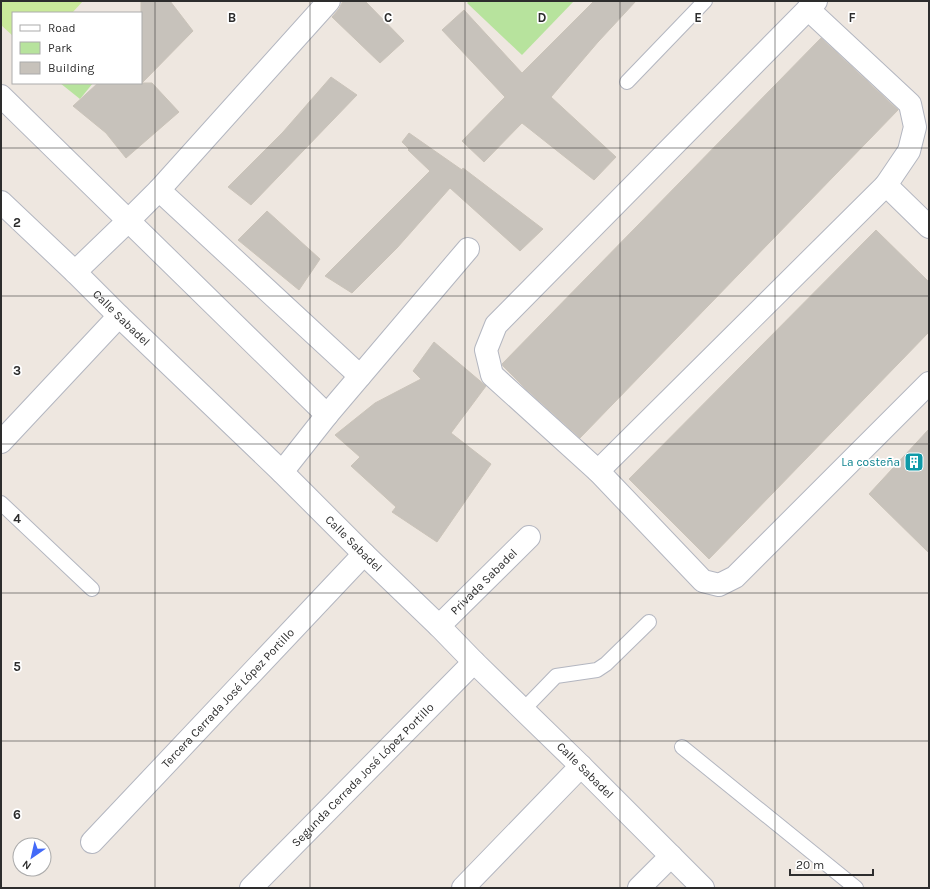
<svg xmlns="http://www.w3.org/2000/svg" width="930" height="889" viewBox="0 0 930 889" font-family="Karla,sans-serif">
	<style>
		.green { fill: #b7e39d }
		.pitch { fill: #caea9a }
		.building { fill: #c7c2bb; stroke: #cac3b9 }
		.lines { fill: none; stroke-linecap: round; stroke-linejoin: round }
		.lane-casing { stroke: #b3b6c0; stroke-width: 16 }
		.street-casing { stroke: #b3b6c0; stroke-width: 24 }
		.lane { stroke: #fff; stroke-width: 14 }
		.street { stroke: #fff; stroke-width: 22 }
		.grid { fill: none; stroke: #2d2d2d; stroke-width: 1; stroke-opacity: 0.55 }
		.labels { text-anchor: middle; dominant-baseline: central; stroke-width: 3.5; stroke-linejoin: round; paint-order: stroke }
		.street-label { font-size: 12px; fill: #2d2d2d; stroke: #fff }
		.culture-label { font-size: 12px; fill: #0d838f; stroke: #fff; text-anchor: end }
		.grid-label { font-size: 13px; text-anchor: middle; font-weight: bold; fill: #2d2d2d; stroke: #fff; stroke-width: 3.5; stroke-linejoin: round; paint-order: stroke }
	</style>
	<rect width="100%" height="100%" fill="#eee7e0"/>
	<!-- green -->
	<g class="green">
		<path d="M469 1H574L522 55 467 3Z"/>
		<path d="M60 83H93L80 99Z"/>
	</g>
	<!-- pitch -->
	<path class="pitch" d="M1 1H83L72 13H13V36L1 25Z"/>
	<!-- building -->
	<g class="building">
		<path d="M141 1H170L193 31 142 83H152L179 112 126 158 106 133 73 106 98 83H141Z"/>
		<path d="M343 1H365L404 41 380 63 332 17 339 9Z"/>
		<path d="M594 1H636L598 42 551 97 616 157 594 180 522 123 484 162 462 141 505 97 442 30 464 10 522 73Z"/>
		<path d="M821 38 898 110 580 438 526 389 503 366 502 364Z"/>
		<path d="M331 77 357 95 251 205 228 187 283 132Z"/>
		<path d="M409 133 462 170 463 168 543 229 520 251 450 188 397 248 352 293 325 276 430 171 408 150 409 149 402 142Z"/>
		<path d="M267 211 320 259 299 290 238 240Z"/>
		<path d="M876 230 929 282V332L709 559 629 479Z"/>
		<path d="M434 342 486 386 451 433 491 464 437 542 392 512 396 507 351 466 360 457 335 435 375 403 421 379 413 371Z"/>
		<path d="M929 429V553L869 494Z"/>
	</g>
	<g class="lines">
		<defs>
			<g id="lane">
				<path d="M627 82 705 1"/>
				<path d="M1 503 92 589"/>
				<path d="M524 709 556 676 597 670 606 664 649 622"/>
				<path d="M682 747 856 888"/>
			</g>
			<g id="street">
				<path d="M816 1 496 325 486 350 492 375 598 471 703 581 719 585 735 577 929 383"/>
				<path d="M1 96 327 415"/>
				<path d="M886 185 929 227"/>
				<path d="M159 190 329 1"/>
				<path id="s1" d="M1 202 75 272 119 316 282 472 364 554 439 626 474 662 581 766 703 888"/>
				<path d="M75 272 128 221 159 190 360 376"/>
				<path d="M1 442 119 316"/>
				<path d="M598 471 886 185 909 151 915 127 910 104 808 9"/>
				<path d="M282 472 327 415 468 249"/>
				<path id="s2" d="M439 626 529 537"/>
				<path id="s3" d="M92 842 364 554"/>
				<path id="s4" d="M251 888 474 662"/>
				<path d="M463 888 581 766"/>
				<path d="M639 888 671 856"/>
			</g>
		</defs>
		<!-- lane casing -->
		<use href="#lane" class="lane-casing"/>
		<!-- street casing -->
		<use href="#street" class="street-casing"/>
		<!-- lane -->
		<use href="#lane" class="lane"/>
		<!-- street -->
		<use href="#street" class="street"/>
	</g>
	<!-- grid -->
	<path class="grid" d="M155 1V888M310 1V888M465 1V888M620 1V888M775 1V888M1 148H929M1 296H929M1 444H929M1 593H929M1 741H929"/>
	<!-- icons -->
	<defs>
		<symbol id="building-square" viewBox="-11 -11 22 22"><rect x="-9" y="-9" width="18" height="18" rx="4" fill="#0f9aa8" stroke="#fff"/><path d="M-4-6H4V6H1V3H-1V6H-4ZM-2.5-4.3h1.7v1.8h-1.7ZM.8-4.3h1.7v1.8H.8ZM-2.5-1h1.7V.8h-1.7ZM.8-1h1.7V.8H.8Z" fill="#fff"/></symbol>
	</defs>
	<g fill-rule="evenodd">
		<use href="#building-square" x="903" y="451" width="22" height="22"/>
	</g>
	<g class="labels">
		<!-- street labels -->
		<g class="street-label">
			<text stroke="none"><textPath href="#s1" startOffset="167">Calle Sabadel</textPath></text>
			<text stroke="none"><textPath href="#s1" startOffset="491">Calle Sabadel</textPath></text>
			<text stroke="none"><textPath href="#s2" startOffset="63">Privada Sabadel</textPath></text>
			<text stroke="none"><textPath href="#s3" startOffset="198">Tercera Cerrada José López Portillo</textPath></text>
			<text stroke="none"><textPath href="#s1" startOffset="815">Calle Sabadel</textPath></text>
			<text stroke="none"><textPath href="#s4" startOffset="159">Segunda Cerrada José López Portillo</textPath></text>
		</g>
		<!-- culture labels -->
		<g class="culture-label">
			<text x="900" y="462">La costeña</text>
		</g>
	</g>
	<g class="grid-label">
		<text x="232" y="22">B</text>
		<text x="388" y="22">C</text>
		<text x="542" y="22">D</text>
		<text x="698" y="22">E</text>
		<text x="852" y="22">F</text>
		<text x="17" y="227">2</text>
		<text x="17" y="375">3</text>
		<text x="17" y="523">4</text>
		<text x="17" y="671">5</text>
		<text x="17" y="819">6</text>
	</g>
	<!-- border -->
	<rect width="930" height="889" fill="none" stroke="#2d2d2d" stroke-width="4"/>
	<!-- legend -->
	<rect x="12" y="12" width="130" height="72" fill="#ffffff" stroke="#ababab"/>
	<rect x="20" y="25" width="20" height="6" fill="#ffffff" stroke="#ababab"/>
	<text x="48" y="32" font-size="12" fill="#2d2d2d">Road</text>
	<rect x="20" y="42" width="20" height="12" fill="#b7e39d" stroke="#ababab"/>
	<text x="48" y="52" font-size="12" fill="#2d2d2d">Park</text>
	<rect x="20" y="62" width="20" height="12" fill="#c7c2bb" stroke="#ababab"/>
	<text x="48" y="72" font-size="12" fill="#2d2d2d">Building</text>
	<!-- north arrow -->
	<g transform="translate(32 857) rotate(214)"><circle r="19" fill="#ffffff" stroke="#ababab"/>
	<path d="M0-3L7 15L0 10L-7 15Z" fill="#436af8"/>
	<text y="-6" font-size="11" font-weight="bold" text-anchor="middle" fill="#2d2d2d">N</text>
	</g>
	<!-- scale -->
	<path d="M790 869v6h83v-6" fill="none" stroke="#2d2d2d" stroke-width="2"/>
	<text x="796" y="869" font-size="12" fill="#2d2d2d" stroke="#ffffff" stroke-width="3" paint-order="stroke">20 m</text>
</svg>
